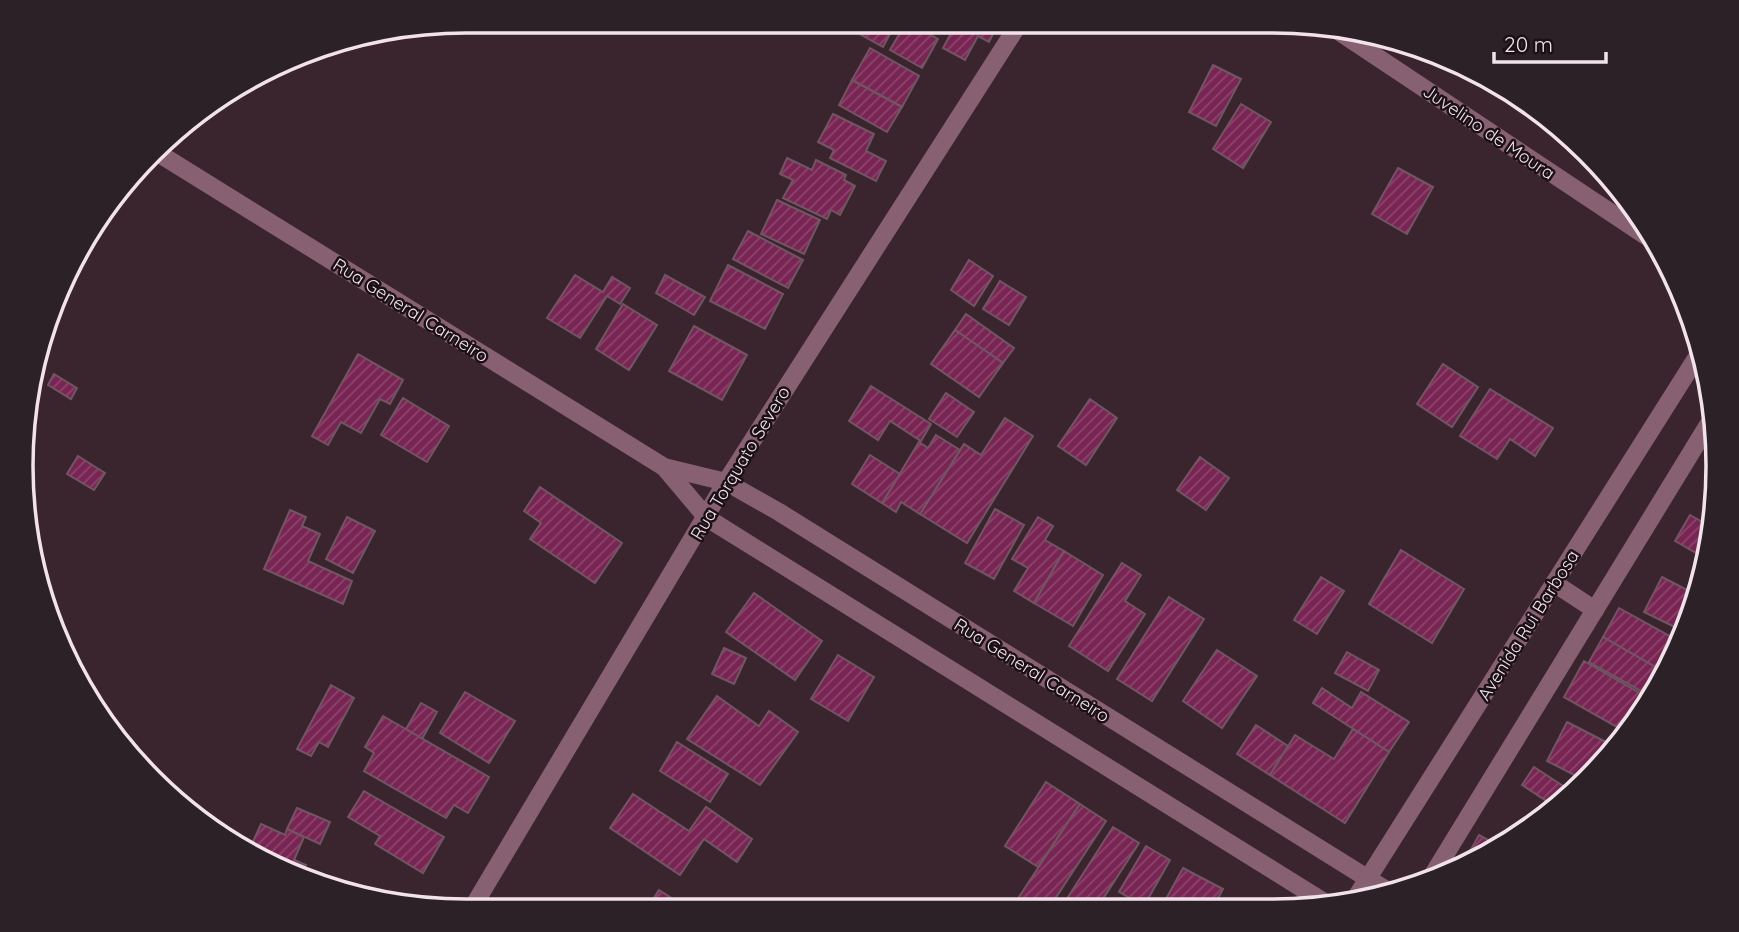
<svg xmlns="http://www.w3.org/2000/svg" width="1739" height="932" viewBox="0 0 1739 932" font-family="Quicksand,sans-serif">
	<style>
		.building { fill: url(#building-hatch); stroke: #705662; stroke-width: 2 }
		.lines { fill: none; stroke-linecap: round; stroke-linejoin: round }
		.street { stroke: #876071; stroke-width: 18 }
		.labels { text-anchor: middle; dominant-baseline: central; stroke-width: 5; stroke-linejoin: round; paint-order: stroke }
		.street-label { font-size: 18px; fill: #f2e2e9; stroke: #1b1015 }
		.rim { fill: none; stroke: #f2e2e9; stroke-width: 3.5 }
	</style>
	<defs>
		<pattern id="building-hatch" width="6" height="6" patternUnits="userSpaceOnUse" patternTransform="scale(1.75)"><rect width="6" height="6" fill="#782553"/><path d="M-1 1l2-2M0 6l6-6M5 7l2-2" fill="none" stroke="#8c446c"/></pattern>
	</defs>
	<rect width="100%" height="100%" fill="#3a242e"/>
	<!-- building -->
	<g class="building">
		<path d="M853 21H897L883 47 849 28Z"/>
		<path d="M907 21 938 39 922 68 890 50Z"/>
		<path d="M957 22H993L998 24 989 42 978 36 965 60 943 48Z"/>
		<path d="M870 48 919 76 902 107 852 80Z"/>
		<path d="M1213 65 1241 79 1216 126 1189 112Z"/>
		<path d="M852 80 902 107 887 132 839 105Z"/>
		<path d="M1241 104 1271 122 1243 168 1213 149Z"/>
		<path d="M833 114 874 134 866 151 886 161 876 181 830 158 834 150 818 142Z"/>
		<path d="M787 158 812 170 816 160 846 175 844 180 855 186 840 215 831 210 827 219 783 198 793 180 780 174Z"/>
		<path d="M1398 168 1433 187 1407 234 1372 214Z"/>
		<path d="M777 200 820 220 804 254 761 234Z"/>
		<path d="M748 231 803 260 788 288 733 259Z"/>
		<path d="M969 260 993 276 974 306 951 290Z"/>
		<path d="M728 265 783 294 765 329 710 301Z"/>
		<path d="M575 275 603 292 612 277 630 288 620 304 607 296 580 338 547 318Z"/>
		<path d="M665 275 705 297 694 315 656 293Z"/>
		<path d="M1000 281 1026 297 1009 325 983 309Z"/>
		<path d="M623 304 657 325 629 370 596 349Z"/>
		<path d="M966 314 1014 348 1003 363 955 330Z"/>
		<path d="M694 326 747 355 722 400 669 371Z"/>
		<path d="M955 330 1003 363 979 397 931 364Z"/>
		<path d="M358 354 403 380 390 404 380 399 361 433 341 422 328 445 312 436Z"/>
		<path d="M1443 364 1478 387 1452 427 1417 404Z"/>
		<path d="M54 374 77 388 71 399 48 385Z"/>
		<path d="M871 386 931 424 921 441 890 421 878 440 849 421Z"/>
		<path d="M1490 389 1553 428 1535 456 1510 439 1497 459 1460 436Z"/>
		<path d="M946 393 974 412 957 437 929 419Z"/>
		<path d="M403 398 449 426 427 462 381 435Z"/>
		<path d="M1090 399 1117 418 1086 465 1058 446Z"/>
		<path d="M1005 418 1033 436 967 543 920 514 964 444 981 455Z"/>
		<path d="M936 435 960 450 920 514 901 502 896 512 882 503 919 442 928 448Z"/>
		<path d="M870 455 900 474 882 503 852 484Z"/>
		<path d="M78 456 105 473 94 490 67 474Z"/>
		<path d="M1200 457 1229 478 1206 510 1177 490Z"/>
		<path d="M540 487 622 543 595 583 530 539 541 523 524 511Z"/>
		<path d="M995 509 1024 525 994 579 965 563Z"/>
		<path d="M290 510 306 517 302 526 320 534 308 561 352 581 343 604 264 569Z"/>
		<path d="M1690 515 1713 528 1703 557 1675 541Z"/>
		<path d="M347 517 375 531 353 573 326 559Z"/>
		<path d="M1038 517 1053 526 1045 540 1064 551 1034 603 1014 591 1028 568 1012 559Z"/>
		<path d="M1401 550 1464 589 1432 643 1369 604Z"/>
		<path d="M1064 551 1103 575 1073 626 1034 603Z"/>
		<path d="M1122 563 1141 575 1125 601 1145 614 1108 671 1069 646Z"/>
		<path d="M1321 577 1344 591 1317 634 1294 620Z"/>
		<path d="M1662 577 1691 592 1679 629 1644 612Z"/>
		<path d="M754 593 822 641 795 680 726 632Z"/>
		<path d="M1169 597 1204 619 1152 701 1117 679Z"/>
		<path d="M1619 608 1675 639 1664 672 1603 637Z"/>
		<path d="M1603 637 1664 672 1652 697 1589 662Z"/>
		<path d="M724 648 746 658 734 684 712 674Z"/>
		<path d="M1217 650 1257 676 1222 728 1183 701Z"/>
		<path d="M1347 652 1379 670 1368 691 1335 673Z"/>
		<path d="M838 655 874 677 848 721 811 699Z"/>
		<path d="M1584 661 1645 696 1626 732 1564 697Z"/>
		<path d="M331 685 354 698 328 747 319 742 311 756 297 749Z"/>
		<path d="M1322 688 1352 708 1361 692 1409 722 1389 752 1313 703Z"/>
		<path d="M465 692 515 721 489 763 440 733Z"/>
		<path d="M717 696 759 726 769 711 798 732 760 785 687 739Z"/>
		<path d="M421 703 437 712 422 739 406 729Z"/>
		<path d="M383 716 489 777 468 813 454 805 446 818 364 771 374 753 365 747Z"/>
		<path d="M1567 722 1606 742 1584 780 1547 761Z"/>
		<path d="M1256 725 1288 746 1270 775 1237 754Z"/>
		<path d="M1353 729 1389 752 1345 823 1270 775 1295 735 1334 759Z"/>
		<path d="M677 742 728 774 710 802 660 771Z"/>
		<path d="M1534 767 1571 791 1554 806 1522 785Z"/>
		<path d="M1046 782 1080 804 1038 867 1005 846Z"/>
		<path d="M364 791 444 837 423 873 375 844 380 836 348 817Z"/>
		<path d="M633 794 689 831 706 807 752 839 737 862 704 839 680 875 610 828Z"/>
		<path d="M1080 804 1106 821 1049 908H1030L1017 900Z"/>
		<path d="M297 808 330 822 320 844 287 829Z"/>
		<path d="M261 824 285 835 287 829 304 837 294 860 306 865 301 875 259 858 262 853 250 848Z"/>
		<path d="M1113 827 1139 843 1097 908H1061Z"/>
		<path d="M1479 835 1499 846 1463 864Z"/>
		<path d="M1146 846 1170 860 1144 906 1119 892Z"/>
		<path d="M1183 868 1223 889 1213 908H1161Z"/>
		<path d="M659 890 689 909H647Z"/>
	</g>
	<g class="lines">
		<!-- street -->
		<g class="street">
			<path d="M1332 27 1646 236"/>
			<path d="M158 153 664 467 726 482 779 512 1391 893"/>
			<path d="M664 467 707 518 1332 907"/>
			<path d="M1554 583 1595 610"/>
			<path d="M1429 881 1708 425"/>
			<path d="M1353 902 1702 349"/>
			<path d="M471 910 726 482 1020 22"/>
		</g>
	</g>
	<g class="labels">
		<!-- street labels -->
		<g class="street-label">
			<text transform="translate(1489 132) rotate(34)">Juvelino de Moura</text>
			<text transform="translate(411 310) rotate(32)">Rua General Carneiro</text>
			<text transform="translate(740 463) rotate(-59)">Rua Torquato Severo</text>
			<text transform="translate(1528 625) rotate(-58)">Avenida Rui Barbosa</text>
			<text transform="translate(1032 670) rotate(32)">Rua General Carneiro</text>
		</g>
	</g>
	<!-- crop -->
	<path d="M0 0H1739V932H0ZM466 33H1273A433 433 0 0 1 1706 466V466A433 433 0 0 1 1273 899H466A433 433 0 0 1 33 466V466A433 433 0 0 1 466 33Z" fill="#2c2126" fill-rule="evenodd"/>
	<path class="rim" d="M466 33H1273A433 433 0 0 1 1706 466V466A433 433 0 0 1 1273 899H466A433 433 0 0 1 33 466V466A433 433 0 0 1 466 33Z"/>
	<!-- scale -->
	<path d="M1494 52v10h112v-10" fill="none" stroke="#f2e2e9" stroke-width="3.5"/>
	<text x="1504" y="52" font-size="21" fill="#f2e2e9" stroke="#1b1015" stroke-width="5" paint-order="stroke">20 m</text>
</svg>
